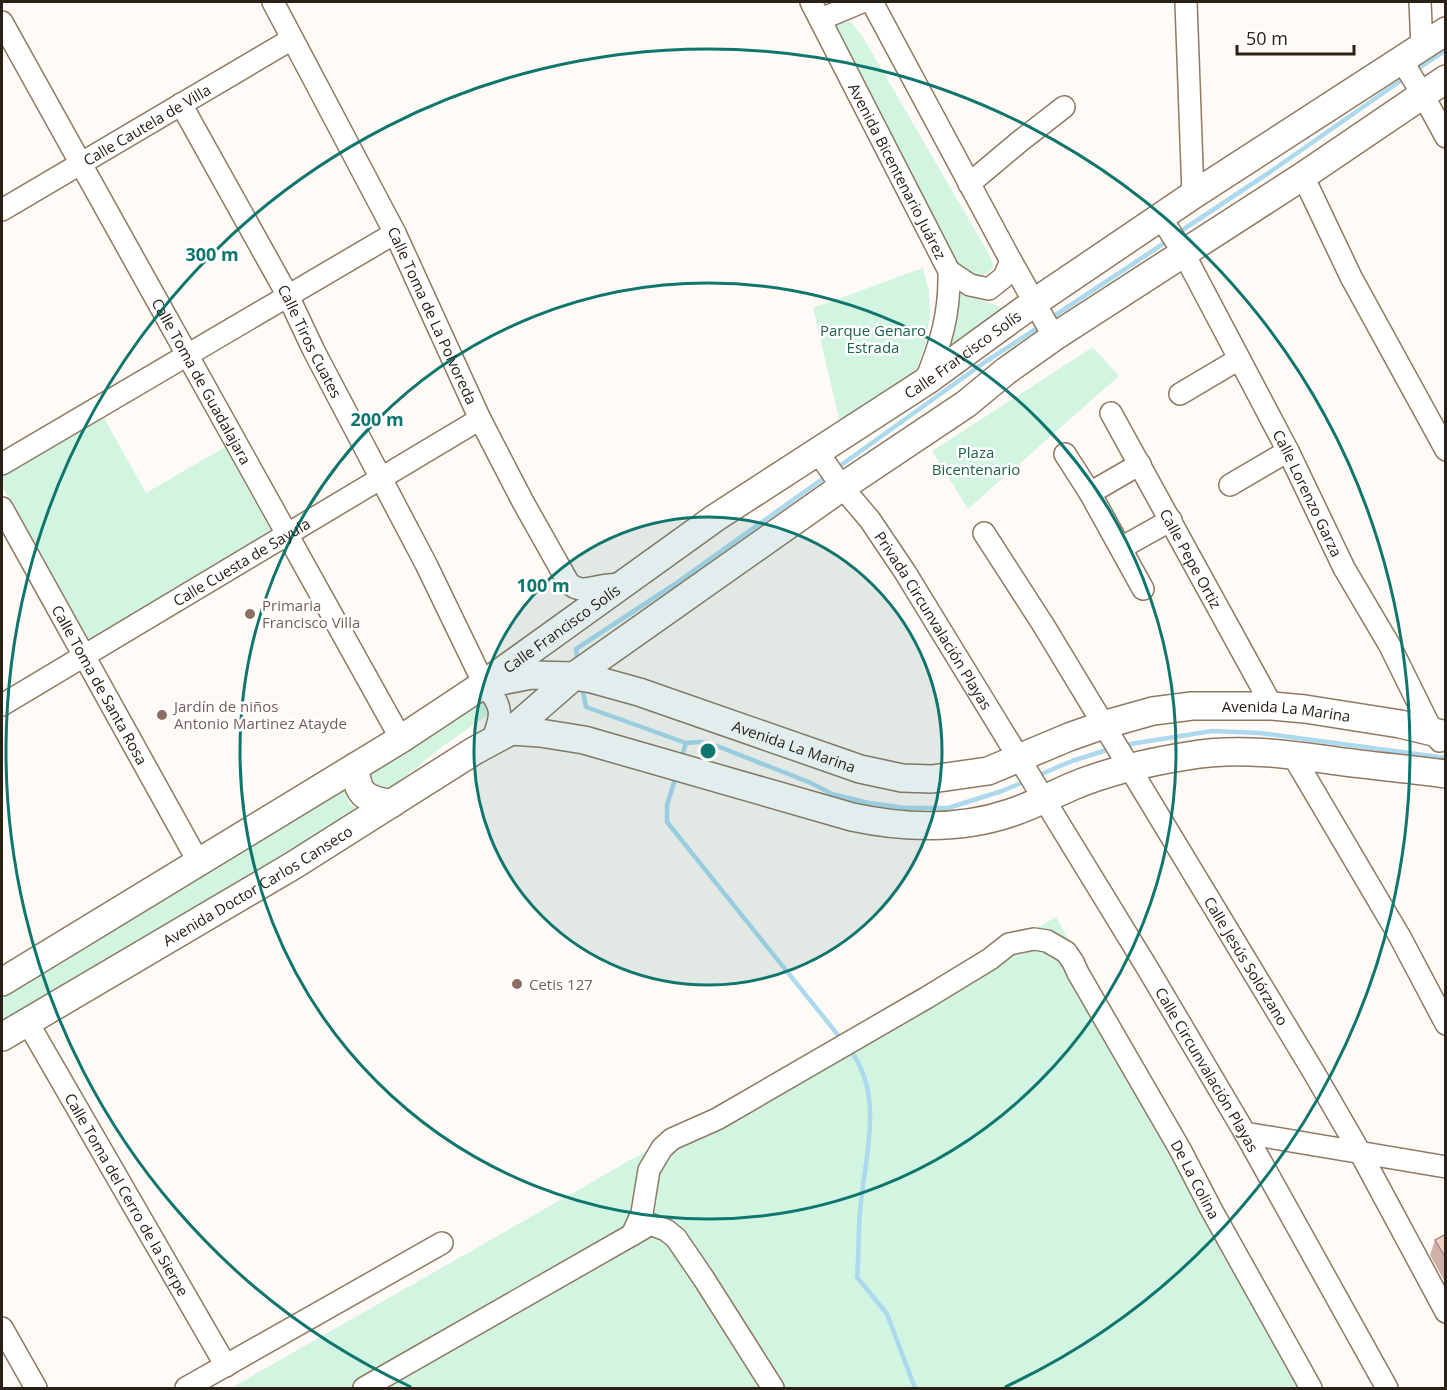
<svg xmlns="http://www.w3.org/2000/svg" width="1447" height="1390" viewBox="0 0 1447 1390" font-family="'Open Sans',sans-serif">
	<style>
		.green { fill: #d1f5e1 }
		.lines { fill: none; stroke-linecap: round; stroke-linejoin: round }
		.stream { stroke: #abd9ee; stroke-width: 4.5 }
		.minor-casing { stroke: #8f7962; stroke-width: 24 }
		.major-casing { stroke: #8f7962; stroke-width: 30 }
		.minor { stroke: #fff; stroke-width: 21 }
		.major { stroke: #fff; stroke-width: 27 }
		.wall { fill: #d1b1a9 }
		.building { fill: #f3cec5; stroke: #aa908a; stroke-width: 1.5 }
		.ring { fill: none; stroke: #0f766e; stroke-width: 3 }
		.education-dot { fill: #8d6e63; stroke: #fff; stroke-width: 2 }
		.labels { text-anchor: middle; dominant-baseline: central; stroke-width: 5; stroke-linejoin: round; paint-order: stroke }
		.street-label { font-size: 15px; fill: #292016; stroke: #fff }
		.park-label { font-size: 15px; fill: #1d6345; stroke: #fff }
		.education-label { font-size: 15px; fill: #785e54; stroke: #fff; text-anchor: start }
		.centre { fill: #0f766e; stroke: #fff; stroke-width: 3 }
		.ring-label { font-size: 18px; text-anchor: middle; font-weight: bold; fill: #0f766e; stroke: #fff; stroke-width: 5; stroke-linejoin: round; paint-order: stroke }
	</style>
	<rect width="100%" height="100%" fill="#fffaf5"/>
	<!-- green -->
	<g class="green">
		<path d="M845 21 852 23 864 39 990 256 993 264 992 269 981 277 961 274 831 32 836 23Z"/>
		<path d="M923 268 929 291 930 316 925 345 916 371 840 423 813 308Z"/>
		<path d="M961 293 1004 308 948 350 957 318Z"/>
		<path d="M1093 347 1119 376 968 509 932 451Z"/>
		<path d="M104 418 146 493 225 447 273 535 90 642 2 486V477Z"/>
		<path d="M488 700 494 710 439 749 383 794 370 792 366 775 374 772 407 747 482 701Z"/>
		<path d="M345 785C346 799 348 806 363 810L2 1027V988Z"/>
		<path d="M1056 917 1322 1388H231Z"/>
	</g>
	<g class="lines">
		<!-- stream -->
		<g class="stream">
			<path d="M1416 70 1446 50"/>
			<path d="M1178 233 1270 172 1406 77"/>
			<path d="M1051 318 1169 240"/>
			<path d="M837 468 985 362 1042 325"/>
			<path d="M578 661 576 649 675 584 828 475"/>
			<path d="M582 687 586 707 686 743"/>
			<path d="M1124 745 1212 731 1260 733 1446 758"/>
			<path d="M681 759 686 743 700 742 712 744 811 783 832 794 869 803 906 808H948L1002 791 1026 781"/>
			<path d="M676 776 667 805V822L842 1040"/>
			<path d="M1037 776 1072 761 1110 749"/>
			<path d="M849 1049C886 1094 864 1159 860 1212 858 1233 859 1255 857 1277L887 1314 915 1388"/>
		</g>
		<defs>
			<g id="minor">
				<path id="s1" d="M273 2 395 233 480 419 523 502 568 582C582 598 601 581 620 585"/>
				<path id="s2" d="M811 2 949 271C950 314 941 343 925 382"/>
				<path d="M872 2 1011 261 1054 337"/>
				<path d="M1186 2 1193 195"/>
				<path d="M1420 2 1422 47"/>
				<path d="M821 19 862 2"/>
				<path id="s3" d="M2 22 401 739"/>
				<path d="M1402 61 1423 95 1446 137"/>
				<path id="s4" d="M181 104 288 296 314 351 426 564 484 684C503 707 503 713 492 741"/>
				<path d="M1303 176 1351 277 1446 450"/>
				<path d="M969 184 1019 142 1064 107"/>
				<path id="s5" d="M2 210 292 39"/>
				<path id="s6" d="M1161 218 1183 252 1288 451 1344 568 1390 646 1433 733 1440 741"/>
				<path d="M949 271 970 285 989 289 1004 277 1011 261"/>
				<path d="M1180 394 1239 359"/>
				<path id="s7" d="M1111 413 1272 706"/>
				<path id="s8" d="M817 451 842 487 870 520 905 572 1148 969 1245 1133 1387 1388"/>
				<path d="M1065 454 1090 493 1143 589"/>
				<path d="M2 464 395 233"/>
				<path d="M1230 485 1288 451"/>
				<path d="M1090 493 1140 464"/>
				<path id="s9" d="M2 508 199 863"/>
				<path id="s10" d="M984 533 1044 626 1313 1071 1361 1154 1446 1312"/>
				<path d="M1121 548 1171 520"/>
				<path id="s11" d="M2 705 480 419"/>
				<path d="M1292 754 1400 937 1446 1024"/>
				<path id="s12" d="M28 1023 226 1366"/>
				<path d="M1245 1133 1446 1167"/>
				<path d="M639 1220 666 1230 676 1238 704 1279 773 1388"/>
				<path id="s13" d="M632 1235 642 1213 649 1170 662 1148 672 1139 717 1119 926 998 990 959 1009 944 1034 939 1047 941 1066 952 1073 962 1078 973 1181 1151 1211 1209 1311 1388"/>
				<path d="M2 1328 36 1388"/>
				<path d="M186 1388 442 1243"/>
				<path d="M364 1388 644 1228"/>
			</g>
			<g id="major">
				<path id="s14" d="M491 683 531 675 574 676 592 679 639 692 860 769 902 778 932 779 988 771 1069 737 1103 725 1153 711 1192 706H1272L1305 709 1400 724 1446 735"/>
				<path d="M511 731 540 733 584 740 852 817C903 828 960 830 1010 813 1032 806 1052 795 1073 786 1109 771 1149 762 1187 756 1238 747 1287 754 1337 761 1373 766 1409 769 1446 774"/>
				<path d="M355 767C358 795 363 798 391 804"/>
				<path id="s15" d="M2 982 401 739 484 684 715 518 925 382 1035 302 1193 195 1446 31"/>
				<path id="s16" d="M2 1037 294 865 474 751 511 731 574 676 842 487 966 404 1006 371 1054 337 1303 176 1446 79"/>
			</g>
		</defs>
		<!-- minor casing -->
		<use href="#minor" class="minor-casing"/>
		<!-- major casing -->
		<use href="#major" class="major-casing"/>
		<!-- minor -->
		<use href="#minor" class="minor"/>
		<!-- major -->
		<use href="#major" class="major"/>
	</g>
	<!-- wall -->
	<path class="wall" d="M1446 1234V1284L1430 1255 1435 1240Z"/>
	<!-- building -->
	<path class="building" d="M1446 1234V1259L1435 1240Z"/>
	<!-- distance rings -->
	<circle cx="708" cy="751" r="234" fill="#0f766e" fill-opacity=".12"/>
	<g class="ring">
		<circle cx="708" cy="751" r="234"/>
		<circle cx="708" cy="751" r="468"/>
		<path d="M411 1387A702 702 0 1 1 1005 1387"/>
	</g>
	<!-- markers -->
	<g class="education-dot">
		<circle cx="250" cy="614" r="6"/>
		<circle cx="162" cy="715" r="6"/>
		<circle cx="517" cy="984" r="6"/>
	</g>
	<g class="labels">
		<!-- street labels -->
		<g class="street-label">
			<text stroke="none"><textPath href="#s5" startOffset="168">Calle Cautela de Villa</textPath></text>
			<text stroke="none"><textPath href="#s2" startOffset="190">Avenida Bicentenario Juárez</textPath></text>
			<text stroke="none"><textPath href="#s1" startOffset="352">Calle Toma de La Polvoreda</textPath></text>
			<text stroke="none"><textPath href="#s4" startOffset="270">Calle Tiros Cuates</textPath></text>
			<text stroke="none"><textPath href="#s15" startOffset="1148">Calle Francisco Solís</textPath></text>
			<text stroke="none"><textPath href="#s3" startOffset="411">Calle Toma de Guadalajara</textPath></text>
			<text stroke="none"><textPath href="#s6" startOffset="312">Calle Lorenzo Garza</textPath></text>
			<text stroke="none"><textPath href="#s7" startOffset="166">Calle Pepe Ortiz</textPath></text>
			<text stroke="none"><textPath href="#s11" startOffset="279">Calle Cuesta de Sayula</textPath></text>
			<text stroke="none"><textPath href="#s8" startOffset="206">Privada Circunvalación Playas</textPath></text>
			<text stroke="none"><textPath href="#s15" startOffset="662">Calle Francisco Solís</textPath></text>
			<text stroke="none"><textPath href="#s9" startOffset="202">Calle Toma de Santa Rosa</textPath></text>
			<text stroke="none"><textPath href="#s14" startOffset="824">Avenida La Marina</textPath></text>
			<text stroke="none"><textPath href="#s14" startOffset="315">Avenida La Marina</textPath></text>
			<text stroke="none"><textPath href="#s16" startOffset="297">Avenida Doctor Carlos Canseco</textPath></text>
			<text stroke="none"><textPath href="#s10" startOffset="502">Calle Jesús Solórzano</textPath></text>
			<text stroke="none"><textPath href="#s8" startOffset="732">Calle Circunvalación Playas</textPath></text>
			<text stroke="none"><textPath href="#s13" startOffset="819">De La Colina</textPath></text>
			<text stroke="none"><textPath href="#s12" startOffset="198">Calle Toma del Cerro de la Sierpe</textPath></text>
		</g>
		<!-- park labels -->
		<g class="park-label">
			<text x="873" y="330">Parque Genaro<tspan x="873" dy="17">Estrada</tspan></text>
			<text x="976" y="452">Plaza<tspan x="976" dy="17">Bicentenario</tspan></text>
		</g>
		<!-- education labels -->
		<g class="education-label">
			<text x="262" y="605">Primaria<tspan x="262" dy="17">Francisco Villa</tspan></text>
			<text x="174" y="706">Jardín de niños<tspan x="174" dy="17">Antonio Martinez Atayde</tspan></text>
			<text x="529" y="984">Cetis 127</text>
		</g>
	</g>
	<circle cx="708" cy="751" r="9" class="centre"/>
	<g class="ring-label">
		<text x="212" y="261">300 m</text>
		<text x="377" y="426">200 m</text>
		<text x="543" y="592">100 m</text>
	</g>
	<!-- border -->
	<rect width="1447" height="1390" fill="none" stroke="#292016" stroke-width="6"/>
	<!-- scale -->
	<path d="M1237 45v9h117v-9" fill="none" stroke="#292016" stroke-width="3"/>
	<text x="1246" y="45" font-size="18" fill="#292016" stroke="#ffffff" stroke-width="4.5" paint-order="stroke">50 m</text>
</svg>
